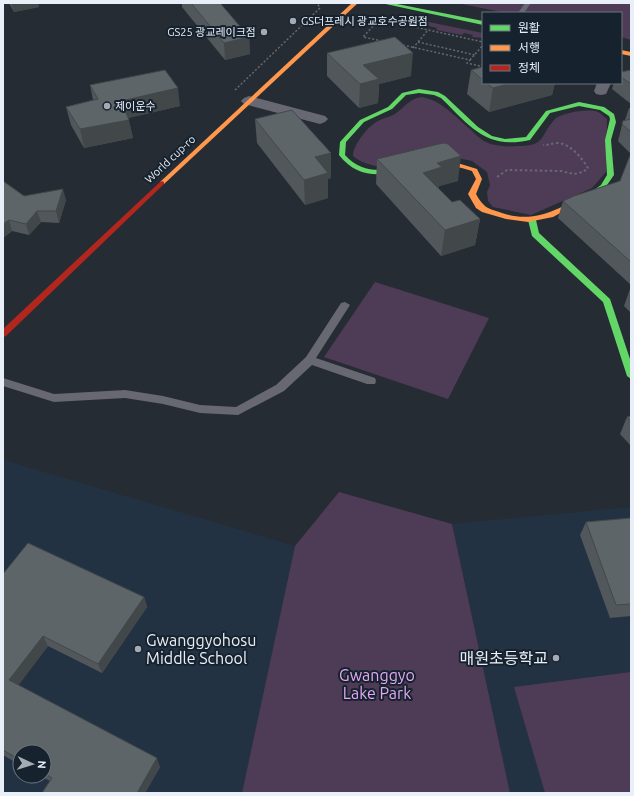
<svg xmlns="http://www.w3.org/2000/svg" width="634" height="796" viewBox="0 0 634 796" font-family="Ubuntu,'Noto Sans KR',sans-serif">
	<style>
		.built { fill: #233243; fill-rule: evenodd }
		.green { fill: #4e3b55 }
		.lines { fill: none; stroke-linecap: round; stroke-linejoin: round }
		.path-far1 { stroke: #676970; stroke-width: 1.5; stroke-dasharray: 2 2; stroke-linecap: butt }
		.path { stroke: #676970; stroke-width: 2; stroke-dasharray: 2.5 2.5; stroke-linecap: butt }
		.lane { fill: #676871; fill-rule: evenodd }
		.street { fill: #676871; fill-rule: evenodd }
		.fast { fill: #63d668; fill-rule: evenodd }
		.slow { fill: #ff974d; fill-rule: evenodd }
		.jam { fill: #b3261e; fill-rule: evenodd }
		.wall { fill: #51575a }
		.shaded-wall { fill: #42474a }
		.building { fill: #5e6569; stroke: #42474a }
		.poi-dot { fill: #a4abb3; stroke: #17222f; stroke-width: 1.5 }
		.labels { text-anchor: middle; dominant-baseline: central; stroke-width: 4; stroke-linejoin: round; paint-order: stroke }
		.far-poi-label { font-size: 11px; fill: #e8eff8; stroke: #17222f; text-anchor: start }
		.far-street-label { font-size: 11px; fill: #e8eff8; stroke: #17222f }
		.near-poi-label { font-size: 16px; fill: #e8eff8; stroke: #17222f; text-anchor: start }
		.near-park-label { font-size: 16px; fill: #e4a8f5; stroke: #17222f }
	</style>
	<rect width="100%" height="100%" fill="#262c33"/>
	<!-- built -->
	<g class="built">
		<path d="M3 460 295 546 242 793H3ZM20 752H44V776H20Z"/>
		<path d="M631 507V793H510L452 524Z"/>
	</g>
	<!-- green -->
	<g class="green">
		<path d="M457 3H631V40L621 37V13H506Z"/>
		<path d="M399 16 483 33V38L472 37 473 35 464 33 462 35 436 30 437 28 425 25 423 27 399 21 396 19Z"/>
		<path d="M421 97C442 100 455 117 471 130 476 135 481 140 488 143 496 146 509 147 518 146 546 146 540 136 554 120 560 113 589 108 598 112 601 113 604 117 607 119L606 172 592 188 531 215 493 207 488 201 487 192 490 185 487 172 472 161 453 157 376 166C367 164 360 162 353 156 353 145 368 126 378 121 383 118 390 117 395 114 405 107 409 99 421 97Z"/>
		<path d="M375 282 489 318 448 399 324 357Z"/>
		<path d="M339 492 452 524 510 793H242L295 546Z"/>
		<path d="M631 672V793H545L514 687Z"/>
	</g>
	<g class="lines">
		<!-- path-far1 -->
		<g class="path-far1">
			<path d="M362 16 375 18"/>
			<path d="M382 41 363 37 376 23 392 22 483 42"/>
			<path d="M418 42 475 55"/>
			<path d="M403 45 470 60 467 63 480 66 483 65"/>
			<path d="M413 48 428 30"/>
			<path d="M470 60 483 45"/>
			<path d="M235 90 320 8 317 3"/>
		</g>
		<!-- path -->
		<path class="path" d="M497 177 507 170 561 171 574 174 583 172 588 168C582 158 569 142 556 143 551 144 548 145 543 145"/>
		<!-- lane -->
		<g class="lane">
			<path d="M525 3H531L524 13H518Z"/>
			<path d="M345 302 350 305 316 358 375 378 376 381 375 384H367L312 365 284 391 238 415 200 413 163 404 125 398 54 402 3 386V378L54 394 125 390 163 396 200 405 236 407 276 385 306 357 341 303Z"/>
		</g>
		<!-- street -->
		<g class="street">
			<path d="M597 83H611L606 94 601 95 596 94 594 91Z"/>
			<path d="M249 96 325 116 328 119 325 122 320 124 244 104 241 101 244 98Z"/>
		</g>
		<!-- fast -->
		<g class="fast">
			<path d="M381 3H392L483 21V25Z"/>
			<path d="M419 89 438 92 445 96 478 127 492 136 505 139 526 137 546 111 579 102 604 107 614 114 616 122 611 140 614 175 605 188 595 194 591 192 601 185 607 175 605 140 610 119 609 116 600 110 579 106 550 113 530 140C486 150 470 126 441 98L434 95 419 93 406 95 392 109 364 122 346 142 345 155C365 177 389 170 414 164L416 165V167C387 175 360 182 339 155L340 142 360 120 388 107 402 93Z"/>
			<path d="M529 218H535L536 220 539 233 610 299 631 362V379L627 376 603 302 532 236 528 220Z"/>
		</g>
		<!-- slow -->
		<g class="slow">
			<path d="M352 3H358L164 184H160V182Z"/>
			<path d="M621 50 631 52V56L621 54Z"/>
			<path d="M438 160 451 161 477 169 482 179 476 194C484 208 487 208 502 213 537 225 563 206 593 191L595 190 599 192 553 217 528 222 506 219 482 212 476 208 468 194 476 179 472 171C452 164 435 164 414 168L411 166 414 164Z"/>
		</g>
		<!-- jam -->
		<path class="jam" d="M162 181 164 182V184L6 336 3 337V329L160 182Z"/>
	</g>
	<!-- wall -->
	<g class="wall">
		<path d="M9 3H38L39 7 14 12Z"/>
		<path d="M182 3H220L249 37 250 54 225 60 182 7Z"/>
		<path d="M327 53 411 76 379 84 378 103 359 108 327 76Z"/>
		<path d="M483 67V83H555L552 95 489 112 467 94 471 70Z"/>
		<path d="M631 70V104L612 89 614 83H621V72Z"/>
		<path d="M90 85 180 106 128 118 133 138 84 148 71 125 66 107 93 100Z"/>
		<path d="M629 108H631V285L558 218 563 201 620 181 631 154 618 141 623 121 625 120Z"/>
		<path d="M255 119 331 178 328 179V198L305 205 257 143Z"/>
		<path d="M377 159 458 181 439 186V189L452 202 480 219 475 245 441 256 376 184Z"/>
		<path d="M3 181 24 196 66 200 59 223 41 222 29 235 12 231 3 238Z"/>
		<path d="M630 289H631V313L624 306Z"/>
		<path d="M631 416V446L620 434 627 417Z"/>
		<path d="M631 518V616L610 618 580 535 586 522Z"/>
		<path d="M3 574 144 597 147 607 102 673 48 646 18 685 160 767 145 793H42L50 781 40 776H44V752H20V765L3 755Z"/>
	</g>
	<!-- shaded-wall -->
	<g class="shaded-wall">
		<path d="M11 3H38L39 7 14 12Z"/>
		<path d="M249 37 250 54 225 60 224 43Z"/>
		<path d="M413 53 411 76 379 84 378 103 359 108 360 84 363 65Z"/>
		<path d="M512 83H555L552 95 489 112 493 88Z"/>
		<path d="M178 88 180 106 124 119 121 101Z"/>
		<path d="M129 120 133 138 84 148 80 129Z"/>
		<path d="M331 153V178L328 179V198L305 205 304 180 315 157Z"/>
		<path d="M461 156 458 181 439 186 438 192 423 173 437 163Z"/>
		<path d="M63 189 66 200 59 223 56 211Z"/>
		<path d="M37 211 41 222 29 235 26 224Z"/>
		<path d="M480 219 475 245 441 256 445 230Z"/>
		<path d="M9 220 12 231 3 238V224Z"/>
		<path d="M144 597 147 607 102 673 98 664Z"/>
		<path d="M43 636 48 646 15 690 9 680Z"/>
		<path d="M157 758 160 767 145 793H137Z"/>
	</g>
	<!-- building -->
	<g class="building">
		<path d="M191 3H220L249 37 224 43Z"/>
		<path d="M395 37 413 53 363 65 379 79 360 84 327 53Z"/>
		<path d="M483 67V80L471 70Z"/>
		<path d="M165 70 178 88 121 101 129 120 80 129 66 107 98 99 90 85Z"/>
		<path d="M631 70V84L621 77V72Z"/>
		<path d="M486 83H512L493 88Z"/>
		<path d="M292 110 331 153 315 157 328 173 304 180 255 119Z"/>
		<path d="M631 119V132L622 124 623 121Z"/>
		<path d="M443 143 448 144 461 156 437 163 442 167 423 173 452 202 460 200 480 219 445 230 377 159Z"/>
		<path d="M631 153V262L563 201 574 196 620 181Z"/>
		<path d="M3 181 24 196 63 189 56 211H37L26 224 9 220 3 224Z"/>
		<path d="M631 416V421L627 417Z"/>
		<path d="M631 518V604L616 605 586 522Z"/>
		<path d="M28 543 144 597 98 664 43 636 9 680 157 758 137 793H42L52 778 44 773V752H20V760L3 750V574Z"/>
	</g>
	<!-- markers -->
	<g class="poi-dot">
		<circle cx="293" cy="21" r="4"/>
		<circle cx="264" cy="32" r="4"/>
		<circle cx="107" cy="106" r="4"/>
		<circle cx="138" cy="649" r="4"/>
		<circle cx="556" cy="658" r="4"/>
	</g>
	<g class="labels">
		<!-- far-poi labels -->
		<g class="far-poi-label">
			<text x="301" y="21">GS더프레시 광교호수공원점</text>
			<text x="256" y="32" text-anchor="end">GS25 광교레이크점</text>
			<text x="115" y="106">제이운수</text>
		</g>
		<!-- far-street labels -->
		<g class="far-street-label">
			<text transform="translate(170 159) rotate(-43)">World cup-ro</text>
		</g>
		<!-- near-poi labels -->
		<g class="near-poi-label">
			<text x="146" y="640">Gwanggyohosu<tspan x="146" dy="18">Middle School</tspan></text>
			<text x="548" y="658" text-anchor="end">매원초등학교</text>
		</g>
		<!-- near-park labels -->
		<g class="near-park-label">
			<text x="377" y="675">Gwanggyo<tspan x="377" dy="18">Lake Park</tspan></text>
		</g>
	</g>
	<!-- border -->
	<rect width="634" height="796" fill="none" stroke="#e8eff8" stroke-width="8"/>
	<!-- legend -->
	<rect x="482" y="12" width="140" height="72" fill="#17222f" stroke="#6b747f"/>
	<rect x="490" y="25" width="20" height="6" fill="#63d668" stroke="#6b747f"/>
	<text x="518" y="32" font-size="12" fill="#e8eff8">원활</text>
	<rect x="490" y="45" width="20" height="6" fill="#ff974d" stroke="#6b747f"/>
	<text x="518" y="52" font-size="12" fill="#e8eff8">서행</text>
	<rect x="490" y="65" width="20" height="6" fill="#b3261e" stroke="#6b747f"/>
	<text x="518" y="72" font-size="12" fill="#e8eff8">정체</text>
	<!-- north arrow -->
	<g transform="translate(32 764) rotate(94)"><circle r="19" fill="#17222f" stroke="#6b747f"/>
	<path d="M0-3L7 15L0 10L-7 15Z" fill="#a4abb3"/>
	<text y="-6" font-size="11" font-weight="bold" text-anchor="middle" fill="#e8eff8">N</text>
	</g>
</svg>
